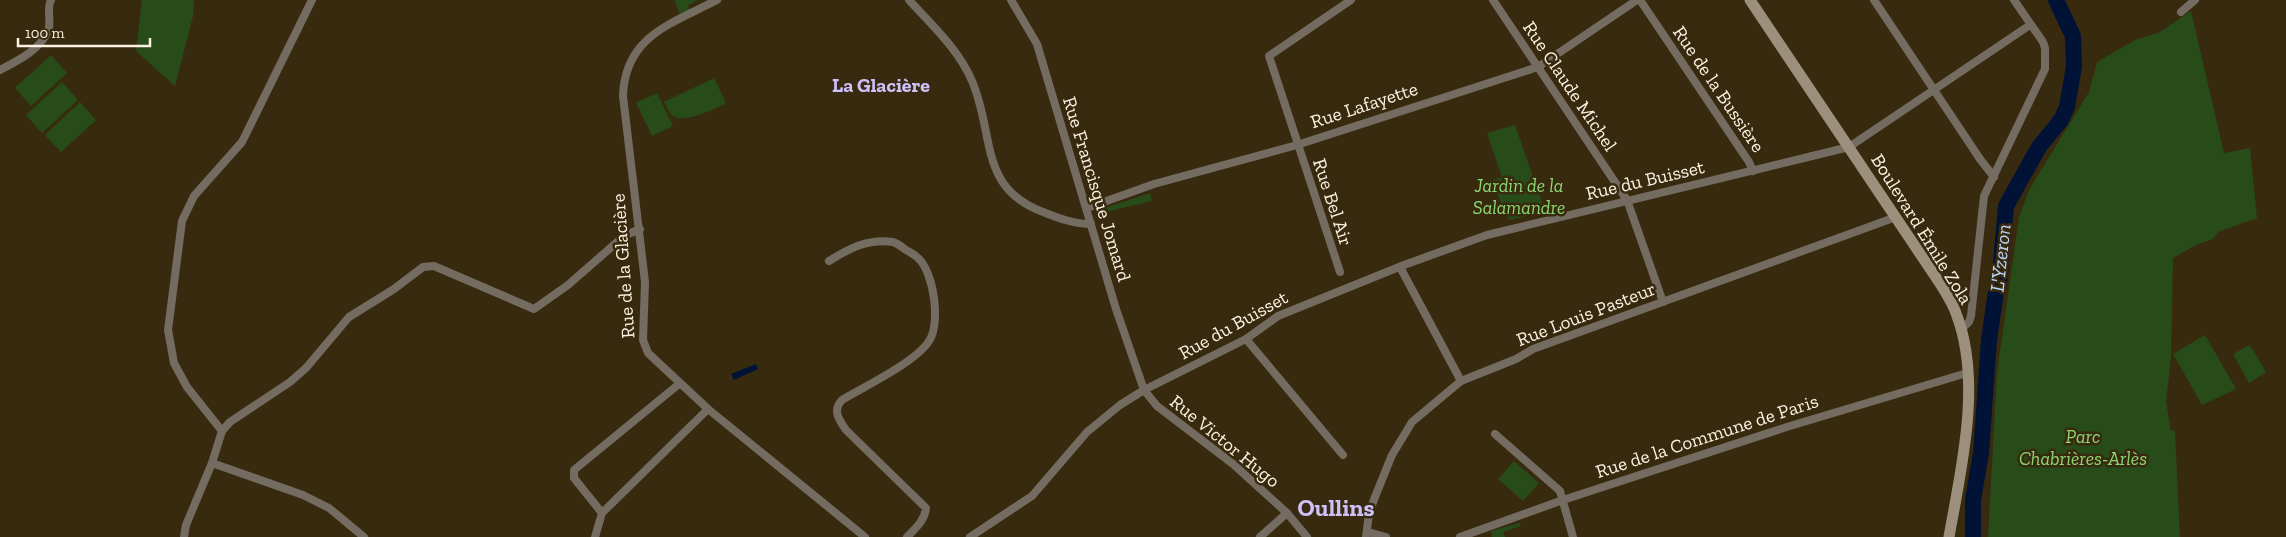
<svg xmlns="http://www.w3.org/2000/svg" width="2286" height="537" viewBox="0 0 2286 537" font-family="'Zilla Slab',serif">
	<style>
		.green { fill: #284b1a }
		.water { fill: #001235 }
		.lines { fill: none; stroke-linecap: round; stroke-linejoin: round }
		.river { stroke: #001235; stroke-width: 16 }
		.street { stroke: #746c60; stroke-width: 8 }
		.secondary { stroke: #9c907d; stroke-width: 11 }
		.labels { text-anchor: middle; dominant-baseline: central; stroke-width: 5; stroke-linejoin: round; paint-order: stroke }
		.street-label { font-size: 19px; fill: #fbf2e3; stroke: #382a0f }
		.park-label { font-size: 19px; font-style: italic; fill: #8cd772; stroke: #382a0f }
		.neighbourhood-label { font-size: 20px; font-weight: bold; fill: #cec1fa; stroke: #382a0f }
		.water-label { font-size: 20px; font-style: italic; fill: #bbd5fc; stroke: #382a0f }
		.district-label { font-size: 24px; font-weight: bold; fill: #cec1fa; stroke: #382a0f }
	</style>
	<rect width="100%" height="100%" fill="#382a0f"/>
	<!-- green -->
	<g class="green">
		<path d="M142 0H194L193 16 175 86 136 51Z"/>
		<path d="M674 0H698L688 5 690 10 680 14Z"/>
		<path d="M2191 11 2224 153 2250 148 2257 218 2218 232 2213 239 2196 245 2173 258 2171 358 2166 401 2171 431H2175L2180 537H1988L1997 373 2019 217 2029 190 2089 92 2097 62 2135 40 2160 32Z"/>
		<path d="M51 55 67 73 31 106 15 88Z"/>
		<path d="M714 78 726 103C714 109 685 124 673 116 669 113 667 107 664 102Z"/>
		<path d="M62 82 78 100 42 133 26 115Z"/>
		<path d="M657 93 673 126 652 136 636 103Z"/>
		<path d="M80 102 96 120 61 152 45 135Z"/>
		<path d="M1515 125 1545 211 1510 220 1505 215 1493 180 1502 177 1487 133Z"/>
		<path d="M1150 193 1152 201 1105 212 1104 208Z"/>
		<path d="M2205 335 2236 389 2202 405 2173 354Z"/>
		<path d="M2250 345 2266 372 2249 383 2233 354Z"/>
		<path d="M1514 461 1539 483 1523 501 1498 479Z"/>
		<path d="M1520 523 1521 526 1503 532 1505 537H1492L1491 531Z"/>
	</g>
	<!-- water -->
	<path class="water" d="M756 364 758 369 734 380 731 374Z"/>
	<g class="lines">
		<!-- river -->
		<path class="river" d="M1973 537V500L1981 453 1989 340 1996 292 1999 285 2006 206 2039 147 2061 120 2067 107 2074 66 2073 36 2056 0"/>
		<!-- street -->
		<g class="street">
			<path d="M717 0C671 24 625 36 623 96L645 282 643 340 648 353 708 409 865 537"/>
			<path d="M909 0C932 25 959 50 972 81 995 134 978 188 1043 212 1058 218 1074 224 1091 224"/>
			<path d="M1011 0 1037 44 1116 309 1144 390 1157 406 1233 464 1287 513 1307 537"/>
			<path d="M1493 0 1627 200 1663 302"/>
			<path d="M1640 0 1749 162 1753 171"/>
			<path d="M1874 0 1980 159 1994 177"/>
			<path d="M2181 12 2195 0"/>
			<path d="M0 70C17 61 40 50 48 31 52 22 46 10 51 0"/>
			<path d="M1087 208 1154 184 1297 145 1538 67 1637 0"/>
			<path d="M829 261C848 249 868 238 893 242 897 243 902 247 906 250 910 252 915 255 918 258 934 272 941 324 929 341 916 362 865 386 842 400 832 410 839 420 846 430L926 508C925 520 916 528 907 537"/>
			<path d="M1400 267 1461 381"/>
			<path d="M1340 272 1269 56 1351 0"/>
			<path d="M1961 329 1969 322 1971 316 1984 196 2045 69V48L2043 42 2014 0"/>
			<path d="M1246 339 1343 455"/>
			<path d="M222 431 230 422 290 382 306 368 349 317 394 289 423 267 434 266 534 309 568 285 624 236 640 229"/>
			<path d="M1495 434 1560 491 1573 537"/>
			<path d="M212 463 303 495 329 508 364 537"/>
			<path d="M602 513 574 478V470L679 384"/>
			<path d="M1368 532 1386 537"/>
			<path d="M184 537 186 525 212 463 222 431 187 387 174 363 168 330 182 221 194 196 242 142 312 0"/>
			<path d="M595 537 602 513 708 409"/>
			<path d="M970 537 1032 496 1087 432 1120 405 1144 390 1246 339 1278 316 1404 265 1487 235 1849 147 2030 25"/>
			<path d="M1260 537 1287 513"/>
			<path d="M1366 537 1369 513 1375 497 1392 455 1412 422 1461 381 1516 359 1533 349 1896 217"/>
			<path d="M1460 537 1563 500 1790 426 1967 373"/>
		</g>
		<!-- secondary -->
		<path class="secondary" d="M1750 0 1939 282C1946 293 1953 303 1957 316 1982 383 1961 469 1949 537"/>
	</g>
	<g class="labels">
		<!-- street labels -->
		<g class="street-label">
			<text transform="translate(1570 86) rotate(56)">Rue Claude Michel</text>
			<text transform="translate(1719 89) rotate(56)">Rue de la Bussière</text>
			<text transform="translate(1364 105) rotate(-18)">Rue Lafayette</text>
			<text transform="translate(1645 180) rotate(-13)">Rue du Buisset</text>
			<text transform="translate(1097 189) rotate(73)">Rue Francisque Jomard</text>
			<text transform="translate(1333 202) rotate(72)">Rue Bel Air</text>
			<text transform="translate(1922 229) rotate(58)">Boulevard Émile Zola</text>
			<text transform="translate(623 266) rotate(-94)">Rue de la Glacière</text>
			<text transform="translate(1586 314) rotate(-21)">Rue Louis Pasteur</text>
			<text transform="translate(1233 325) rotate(-29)">Rue du Buisset</text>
			<text transform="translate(1707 436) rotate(-18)">Rue de la Commune de Paris</text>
			<text transform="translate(1225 441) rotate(39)">Rue Victor Hugo</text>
		</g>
		<!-- park labels -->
		<g class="park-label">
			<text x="1519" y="185">Jardin de la<tspan x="1519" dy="22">Salamandre</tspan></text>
			<text x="2083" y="436">Parc<tspan x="2083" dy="22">Chabrières-Arlès</tspan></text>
		</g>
		<!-- neighbourhood labels -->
		<g class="neighbourhood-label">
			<text x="881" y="85">La Glacière</text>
		</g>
		<!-- water labels -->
		<g class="water-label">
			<text transform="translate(2000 258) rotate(-84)">L'Yzeron</text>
		</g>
		<!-- district labels -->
		<g class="district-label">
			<text x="1336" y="507">Oullins</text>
		</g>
	</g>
	<!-- scale -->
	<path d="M18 38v8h132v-8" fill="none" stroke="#fbf2e3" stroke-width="2.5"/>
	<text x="25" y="38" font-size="15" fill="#fbf2e3" stroke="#382a0f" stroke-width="4" paint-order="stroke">100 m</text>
</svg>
